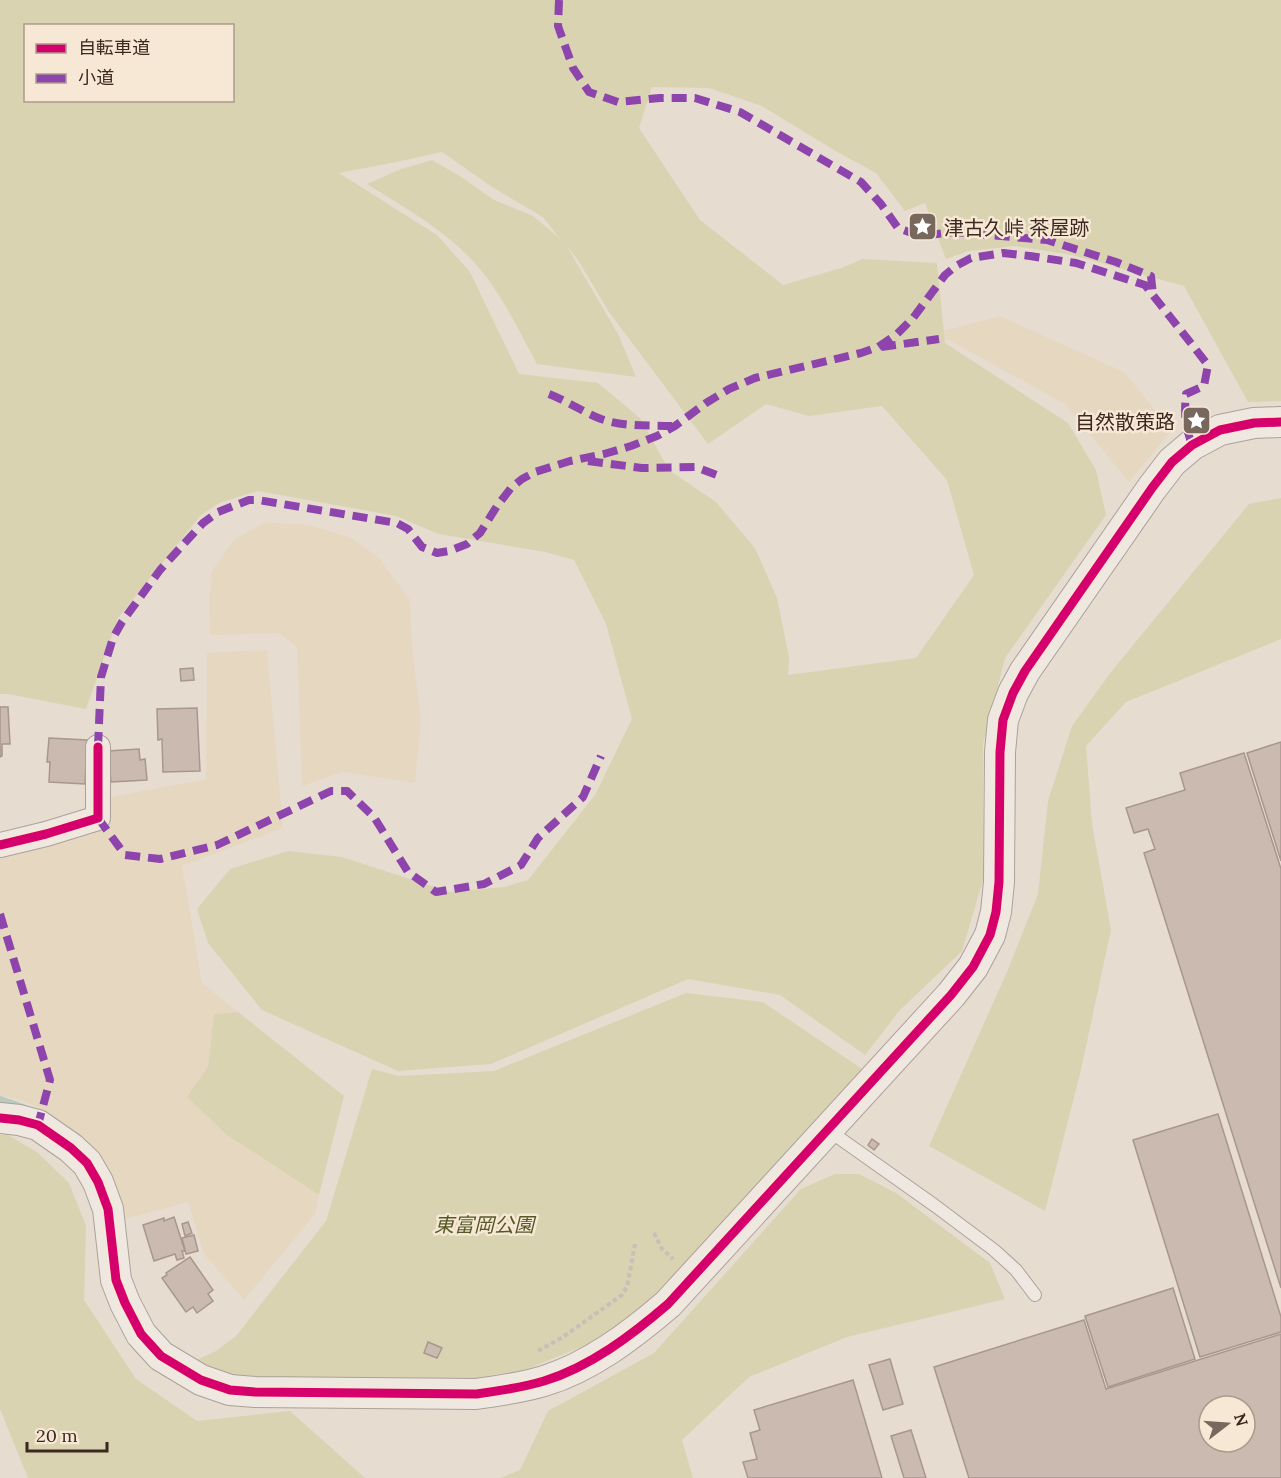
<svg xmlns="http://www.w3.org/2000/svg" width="1281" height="1478" viewBox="0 0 1281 1478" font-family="Lora,'Noto Sans JP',serif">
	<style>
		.farmland { fill: #e6d8c0 }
		.green { fill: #d9d3b2; fill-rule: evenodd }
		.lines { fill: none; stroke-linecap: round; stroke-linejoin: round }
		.stream { stroke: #bacabe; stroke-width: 8 }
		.building { fill: #cabab0; stroke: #a7978f; stroke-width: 1.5; fill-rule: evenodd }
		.service-casing { stroke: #aca198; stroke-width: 14 }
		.minor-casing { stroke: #aca198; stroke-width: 26 }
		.tertiary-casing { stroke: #aca198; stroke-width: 32 }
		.path { stroke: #c7bfb8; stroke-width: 4; stroke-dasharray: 4.5 3; stroke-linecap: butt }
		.service { stroke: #eee8e1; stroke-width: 12 }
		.minor { stroke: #eee8e1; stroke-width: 24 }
		.tertiary { stroke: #eee8e1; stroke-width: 30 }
		.quiet { stroke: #8e44ad; stroke-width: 8; stroke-dasharray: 15 8; stroke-linecap: butt }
		.cycleway-casing { stroke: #f7e8d6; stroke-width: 13 }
		.cycleway { stroke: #d6006c; stroke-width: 9 }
		.labels { text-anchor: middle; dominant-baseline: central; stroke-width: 5; stroke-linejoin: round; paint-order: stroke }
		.poi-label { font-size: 20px; fill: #3c281f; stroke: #f7e8d6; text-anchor: start }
		.park-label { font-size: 20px; font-style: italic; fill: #555925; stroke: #f7e8d6 }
	</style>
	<rect width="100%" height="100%" fill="#e6dcd0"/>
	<!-- farmland -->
	<g class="farmland">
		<path d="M1000 316 1124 372 1172 430 1129 482 1065 404 936 333Z"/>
		<path d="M265 522 308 525 350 537 379 558 410 600 412 645 421 720 415 783 343 772 302 786 297 647 279 633 210 635 209 601 212 571 235 539Z"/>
		<path d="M267 650 283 828 182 866 202 983 238 1012 214 1014 208 1067 227 1135 319 1195 315 1214 244 1300 204 1254 188 1202 121 1220 104 1163 50 1113 25 1102 0 1095V853L92 834 111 797 206 779 207 653Z"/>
	</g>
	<!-- green -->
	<g class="green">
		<path d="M0 0H1281V401L1248 402 1184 286 1072 255 1014 246 969 251 946 259 925 203 905 211 876 173 834 150 762 106 709 88 652 87 639 128 700 220 783 285 841 268 863 259 937 263 945 343 1068 423 1096 470 1106 515 1005 658 983 744V880L962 951 900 1010 865 1055 780 995 688 979 491 1064 398 1071 262 1010 208 943 197 909 230 869 288 851 342 857 450 892 504 887 528 880 595 795 632 719 606 624 574 560 545 552 439 534 396 516 258 491 219 503 201 515 118 618 86 709 8 694H0ZM26 26H232V100H26ZM442 152 492 187 543 217 559 238 533 216 494 200 463 178 432 160 401 169 367 184C403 207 442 228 471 259 500 289 517 328 537 364L636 377 618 334 566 245 578 260 609 312 708 444 766 404 809 416 882 406 947 480 974 575 916 658 788 675 789 657 777 598 755 548 716 502 669 470 640 418 598 383 519 374 470 272 437 235 339 173 396 162Z"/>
		<path d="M1281 498V639L1126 702 1086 746 1092 824 1111 930 1080 1074 1045 1211 929 1146 1007 972 1038 894 1048 801 1072 726 1111 672 1249 504Z"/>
		<path d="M686 993 763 1002 862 1069 666 1288 631 1317 586 1345 522 1371 497 1374 472 1383 227 1377 188 1364 216 1351 236 1336 326 1221 372 1069 399 1076 494 1071Z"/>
		<path d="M238 1012 344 1096 319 1195 227 1135 187 1097 208 1067 214 1014Z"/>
		<path d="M0 1135H8L37 1152 69 1183 86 1226 84 1300 136 1379 197 1421 290 1411 365 1478H28L0 1409Z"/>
		<path d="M835 1174H859L896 1193 990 1263 1005 1299 847 1337 749 1377 682 1440 693 1478H500L520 1470 548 1411 654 1353 801 1189Z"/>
	</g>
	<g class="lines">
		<!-- stream -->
		<path class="stream" d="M0 1100 23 1108"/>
	</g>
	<!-- building -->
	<g class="building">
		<path d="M193 668 194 680 181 681 180 669Z"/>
		<path d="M0 707H8L10 744H2V756L0 757Z"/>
		<path d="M197 708 200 771 163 772 162 739 158 740 157 709Z"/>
		<path d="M49 738 87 740 85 784 49 782 50 762H47Z"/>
		<path d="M1281 742V861L1247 753Z"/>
		<path d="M139 749 140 760 145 759 147 780 111 782 108 751Z"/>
		<path d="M1244 753 1281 869V1288L1144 853 1155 849 1148 829 1134 833 1126 808 1185 790 1180 773Z"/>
		<path d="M1218 1114 1281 1317V1332L1200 1357 1133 1140Z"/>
		<path d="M872 1139 879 1144 874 1150 868 1145Z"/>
		<path d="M174 1217 185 1251H182L184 1258 177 1260 175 1254 154 1261 143 1225 164 1218V1221Z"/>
		<path d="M188 1222 192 1233 185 1236 182 1224Z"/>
		<path d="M194 1235 198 1251 186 1254 182 1238Z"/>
		<path d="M190 1257 213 1290 208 1294 213 1301 197 1313 193 1307 186 1312 162 1278 167 1275 166 1273Z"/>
		<path d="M1173 1288 1195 1359 1108 1387 1085 1316Z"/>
		<path d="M1084 1320 1106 1389 1281 1334V1478H969L934 1367ZM1209 1406H1245V1442H1209Z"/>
		<path d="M428 1342 442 1348 437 1358 424 1353Z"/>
		<path d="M890 1359 903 1404 883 1410 869 1365Z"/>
		<path d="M853 1380 882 1478H748L743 1462 757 1459 750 1433 760 1430 754 1410Z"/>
		<path d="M911 1430 926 1478H904L891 1436Z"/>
	</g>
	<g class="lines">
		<defs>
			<path id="service" d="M828 1130 934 1205 994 1250 1016 1270 1035 1295"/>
			<path id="minor" d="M0 845 46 834 98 818V747"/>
			<path id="tertiary" d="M0 1118 19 1120 38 1125 71 1148 87 1163 98 1182 108 1209 116 1280 125 1303 141 1334 161 1356 201 1380 230 1390 255 1392 476 1394C498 1391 521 1388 544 1381 590 1367 632 1335 668 1304L951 995 973 967 990 935 996 912 999 882 1000 752 1003 720 1013 693 1025 671 1152 488 1172 462 1192 445 1220 430 1254 423 1281 422"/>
		</defs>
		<!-- service casing -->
		<use href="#service" class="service-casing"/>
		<!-- minor casing -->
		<use href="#minor" class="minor-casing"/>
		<!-- tertiary casing -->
		<use href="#tertiary" class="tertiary-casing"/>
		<!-- path -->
		<g class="path">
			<path d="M654 1233 662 1249 673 1259"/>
			<path d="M538 1351 563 1337 622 1295 627 1287 635 1244"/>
		</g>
		<!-- service -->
		<use href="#service" class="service"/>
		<!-- minor -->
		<use href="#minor" class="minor"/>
		<!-- tertiary -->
		<use href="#tertiary" class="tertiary"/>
		<!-- quiet -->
		<g class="quiet">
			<path d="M559 0 558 26 573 68 589 92 618 102 660 98H695L740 112 861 182 881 204 898 228 920 236 954 232 1047 240 1116 262 1151 276 1153 295"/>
			<path d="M881 347 939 339"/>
			<path d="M549 394C567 401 583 412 601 419 624 427 648 425 672 426"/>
			<path d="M588 461 642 468 695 467 717 475"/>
			<path d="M98 747 101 677 113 638 122 622 160 570 203 523 218 512 249 500H258L397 523 408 529 422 547 437 553 449 551 467 544 480 533 497 506 511 488 522 479 535 472 570 461 604 454 631 446 657 436 675 426 706 403 729 389 755 378 861 353 878 347 897 334 913 318 945 275 956 266 971 258 1003 253 1030 256 1076 263 1145 285 1208 365 1204 386 1186 394C1184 415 1185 425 1192 445"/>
			<path d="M98 818 125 855 160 859 217 845 331 791H347L374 817 408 872 436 892 484 884 521 865 538 838 583 797 601 756"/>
			<path d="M0 914 50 1080 38 1125"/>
		</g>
		<defs>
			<g id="cycleway">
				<path d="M0 845 46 834 98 818V747"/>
				<path d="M0 1118 19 1120 38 1125 71 1148 87 1163 98 1182 108 1209 116 1280 125 1303 141 1334 161 1356 201 1380 230 1390 255 1392 476 1394C498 1391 521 1388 544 1381 590 1367 632 1335 668 1304L951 995 973 967 990 935 996 912 999 882 1000 752 1003 720 1013 693 1025 671 1152 488 1172 462 1192 445 1220 430 1254 423 1281 422"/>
			</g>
		</defs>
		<!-- cycleway casing -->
		<use href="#cycleway" class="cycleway-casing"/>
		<!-- cycleway -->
		<use href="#cycleway" class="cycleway"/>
	</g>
	<!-- icons -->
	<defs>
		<symbol id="sight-square" viewBox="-11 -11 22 22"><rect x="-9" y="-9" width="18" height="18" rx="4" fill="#78675d" stroke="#f7e8d6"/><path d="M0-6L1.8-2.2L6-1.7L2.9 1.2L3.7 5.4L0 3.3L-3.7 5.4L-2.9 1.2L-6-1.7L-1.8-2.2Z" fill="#fff"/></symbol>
	</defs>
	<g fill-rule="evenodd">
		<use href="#sight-square" x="906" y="210" width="33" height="33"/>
		<use href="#sight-square" x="1180" y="404" width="33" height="33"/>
	</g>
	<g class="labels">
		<!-- poi labels -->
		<g class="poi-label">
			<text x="944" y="227">津古久峠 茶屋跡</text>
			<text x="1175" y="421" text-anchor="end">自然散策路</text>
		</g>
		<!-- park labels -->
		<g class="park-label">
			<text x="484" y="1224">東富岡公園</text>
		</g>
	</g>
	<!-- legend -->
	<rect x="24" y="24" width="210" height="78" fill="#f7e8d6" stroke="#ac9b8d" stroke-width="1.5"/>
	<rect x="36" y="44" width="30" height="9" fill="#d6006c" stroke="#ac9b8d" stroke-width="1.5"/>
	<text x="78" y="54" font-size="18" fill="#3c281f">自転車道</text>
	<rect x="36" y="74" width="30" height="9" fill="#8e44ad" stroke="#ac9b8d" stroke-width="1.5"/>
	<text x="78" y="84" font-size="18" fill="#3c281f">小道</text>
	<!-- north arrow -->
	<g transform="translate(1227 1424) rotate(73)"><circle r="28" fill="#f7e8d6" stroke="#ac9b8d" stroke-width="1.5"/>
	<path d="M0-4.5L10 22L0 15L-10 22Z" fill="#78675d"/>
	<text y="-9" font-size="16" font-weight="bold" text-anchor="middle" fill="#3c281f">N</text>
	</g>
	<!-- scale -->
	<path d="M27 1442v9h80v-9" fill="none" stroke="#3c281f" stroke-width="3"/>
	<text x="36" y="1442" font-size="18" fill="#3c281f" stroke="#f7e8d6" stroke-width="4.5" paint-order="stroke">20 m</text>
</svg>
